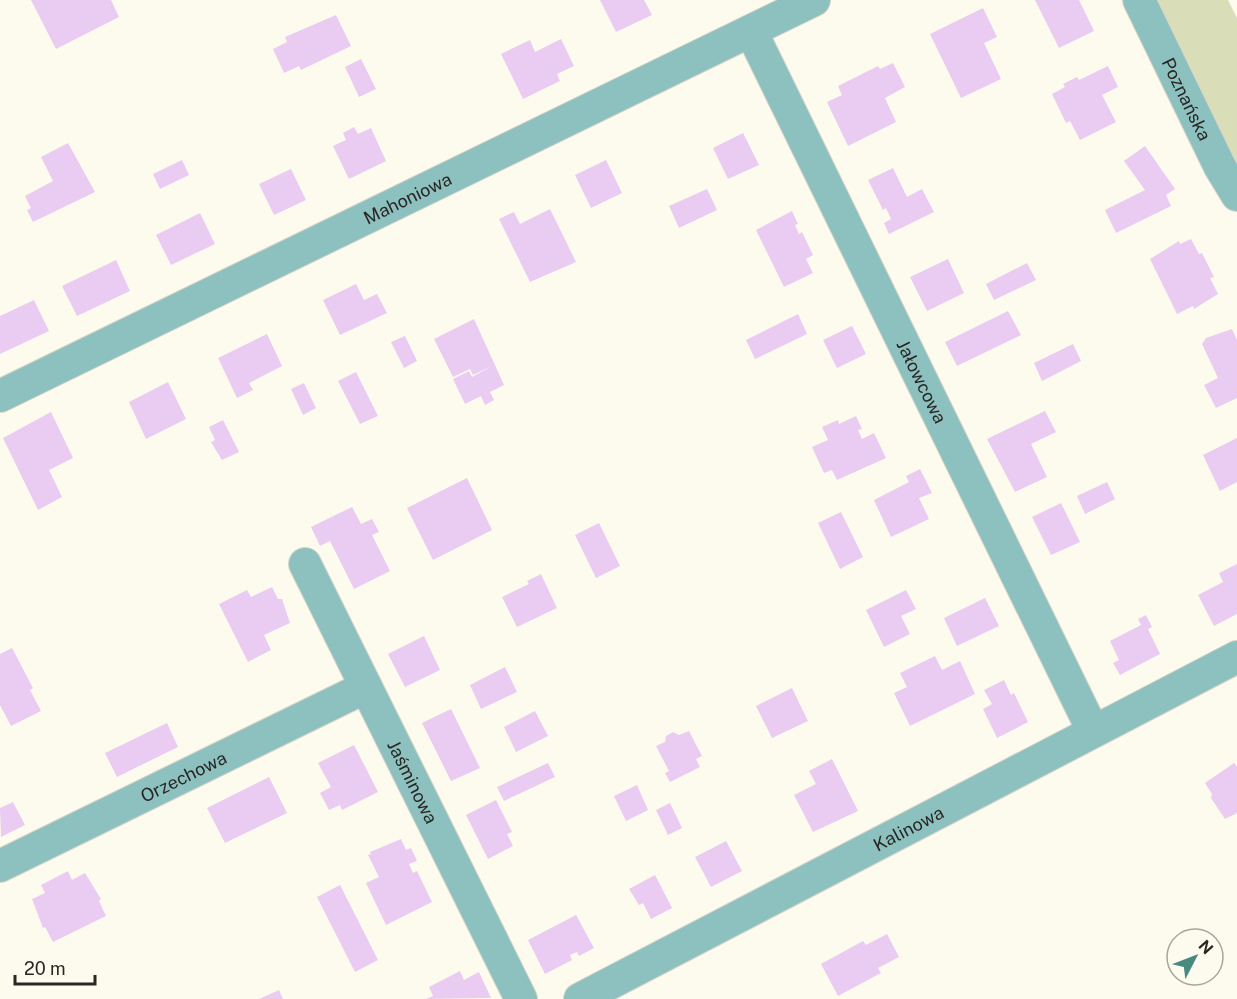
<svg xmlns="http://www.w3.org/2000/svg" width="1237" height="999" viewBox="0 0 1237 999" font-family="'Public Sans',sans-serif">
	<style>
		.green { fill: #d9deb9 }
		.building { fill: #eaccf3 }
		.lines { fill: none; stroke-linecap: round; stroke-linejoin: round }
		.street-casing { stroke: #d7d4c9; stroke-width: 34 }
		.street { stroke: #8cc1c0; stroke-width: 32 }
		.labels { text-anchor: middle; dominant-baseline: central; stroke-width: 6; stroke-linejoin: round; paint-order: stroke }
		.street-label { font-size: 18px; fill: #282723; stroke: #fdfaee }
	</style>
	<rect width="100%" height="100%" fill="#fdfaee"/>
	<!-- green -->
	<path class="green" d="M1149 0H1228L1237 18V180Z"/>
	<!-- building -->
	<g class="building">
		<path d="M31 0H111L119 17 56 49Z"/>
		<path d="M600 0H644L652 15 616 32Z"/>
		<path d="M1035 0H1079L1094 31 1059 48Z"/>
		<path d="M983 8 997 37 984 43 1001 79 961 98 930 34Z"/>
		<path d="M336 15 351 46 301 70 299 66 284 73 273 49 287 42 285 37Z"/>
		<path d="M561 39 574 66 557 74 560 81 523 99 501 54 530 40 535 52Z"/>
		<path d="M361 59 376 89 359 97 345 67Z"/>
		<path d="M893 63 905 87 885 98 896 122 848 146 827 102 842 95 838 86 878 66 880 69Z"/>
		<path d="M1108 66 1118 87 1102 95 1116 122 1080 140 1070 121 1066 123 1052 94 1065 87 1063 84 1077 77 1079 80Z"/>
		<path d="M354 127 358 134 371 128 386 161 349 179 333 146 346 140 343 133Z"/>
		<path d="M743 133 759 165 728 179 713 148Z"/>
		<path d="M68 143 95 192 33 222 27 210 31 208 25 196 53 181 41 157Z"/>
		<path d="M1145 146 1175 189 1166 195 1171 206 1116 233 1105 210 1145 190 1124 161Z"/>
		<path d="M182 160 189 175 160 189 153 174Z"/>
		<path d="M606 160 622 193 591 208 575 175Z"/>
		<path d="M893 168 907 197 922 189 934 212 889 234 884 223 891 219 886 208 883 210 868 180Z"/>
		<path d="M291 169 306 200 274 215 259 184Z"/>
		<path d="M707 189 717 210 679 228 669 206Z"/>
		<path d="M550 209 576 262 530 282 499 219 514 212 520 224Z"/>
		<path d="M792 211 798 224 795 225 799 234 802 232 813 255 806 259 813 273 784 287 756 230Z"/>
		<path d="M200 213 215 244 171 265 156 235Z"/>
		<path d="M1191 239 1199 254 1202 253 1214 277 1210 278 1218 294 1194 309 1193 306 1177 314 1150 259 1179 241 1180 244Z"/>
		<path d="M948 259 964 293 927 311 910 277Z"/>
		<path d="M116 260 130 291 77 316 62 286Z"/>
		<path d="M1027 263 1036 280 994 300 986 284Z"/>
		<path d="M356 284 364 300 377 294 387 313 340 335 323 300Z"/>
		<path d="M34 300 49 331 0 354V316Z"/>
		<path d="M1008 311 1021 335 957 366 945 342Z"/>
		<path d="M798 314 807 334 755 359 746 340Z"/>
		<path d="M474 319 504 385 490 392 494 400 485 405 481 396 465 404 453 379 469 371 472 377 492 366 473 375 470 369 453 377 434 339Z"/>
		<path d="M852 326 866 354 837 368 823 340Z"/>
		<path d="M1232 329 1237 340V398L1216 408 1204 385 1218 378 1202 344 1206 338Z"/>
		<path d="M267 334 282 366 249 383 253 390 237 398 218 358Z"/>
		<path d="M405 336 417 361 404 368 391 342Z"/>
		<path d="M1073 344 1081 361 1042 381 1034 363Z"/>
		<path d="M356 372 378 416 360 424 338 381Z"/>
		<path d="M168 382 186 419 146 439 129 402Z"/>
		<path d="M304 383 316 408 303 415 291 389Z"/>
		<path d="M1045 411 1056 432 1031 444 1047 477 1015 492 987 439Z"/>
		<path d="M51 412 73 458 49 470 62 497 38 510 3 438Z"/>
		<path d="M856 416 862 429 858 430 862 439 874 433 886 458 837 480 832 470 824 473 812 447 828 440 822 427 838 420 839 424Z"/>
		<path d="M223 420 239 452 222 460 211 442 215 440 209 427Z"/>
		<path d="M1237 438V482L1220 491 1203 455Z"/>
		<path d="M920 469 932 493 919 498 929 519 891 537 874 500 909 482 906 476Z"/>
		<path d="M467 478 492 530 433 560 407 508Z"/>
		<path d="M1107 482 1115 499 1085 514 1077 496Z"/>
		<path d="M1061 503 1080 542 1051 555 1032 517Z"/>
		<path d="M352 507 361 524 372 519 379 532 372 535 390 571 354 589 330 541 320 546 311 527Z"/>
		<path d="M841 512 863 557 840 569 818 523Z"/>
		<path d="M599 523 620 566 596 578 575 535Z"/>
		<path d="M1237 564V614L1214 626 1198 595 1223 582 1219 573Z"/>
		<path d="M541 574 557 608 517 627 502 597 529 584 527 581Z"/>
		<path d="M272 587 278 599H282L290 623 264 635 271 650 248 662 219 604 247 590 251 597Z"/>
		<path d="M906 590 916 609 901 616 910 634 884 647 866 610Z"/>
		<path d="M985 598 999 626 957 646 944 618Z"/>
		<path d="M1146 615 1152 627 1148 629 1160 654 1120 675 1113 663 1119 660 1110 641 1141 625 1138 619Z"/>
		<path d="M424 636 440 670 405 687 388 654Z"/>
		<path d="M12 648 33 688 30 690 41 711 11 726 0 705V654Z"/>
		<path d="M935 656 942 670 960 661 975 694 910 726 894 693 907 687 900 673Z"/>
		<path d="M505 667 517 692 481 709 470 685Z"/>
		<path d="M1004 680 1011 695 1014 693 1028 722 997 738 983 709 992 704 984 690Z"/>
		<path d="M792 688 808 721 772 738 756 706Z"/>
		<path d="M451 709 480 768 451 781 422 723Z"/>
		<path d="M535 711 548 736 516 752 504 727Z"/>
		<path d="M167 723 178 747 117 777 105 753Z"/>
		<path d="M689 731 702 756 696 759 700 767 670 782 665 773 669 771 656 746 665 742 666 736 673 732 679 735Z"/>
		<path d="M354 745 378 792 342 810 340 805 329 810 320 793 331 787 318 763Z"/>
		<path d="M832 759 858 811 813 832 794 795 816 784 809 771Z"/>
		<path d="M548 763 555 777 504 801 497 787Z"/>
		<path d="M1234 763 1237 767V813L1225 819 1211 798 1212 794 1205 783Z"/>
		<path d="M269 777 287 813 225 843 207 808Z"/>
		<path d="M637 785 648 810 626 821 614 796Z"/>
		<path d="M496 800 512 832 507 834 513 846 488 859 466 815Z"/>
		<path d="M13 802 25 825 1 837 0 808Z"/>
		<path d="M670 803 682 828 668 835 656 810Z"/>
		<path d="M401 839 406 850 411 848 417 861 409 864 413 873 417 871 432 902 386 925 366 883 379 877 368 855 371 854 370 852Z"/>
		<path d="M726 841 742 871 711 887 695 857Z"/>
		<path d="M68 871 72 880 85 873 101 899 99 901 106 916 53 942 45 927 43 928 32 899 45 893 41 885Z"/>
		<path d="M655 875 672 908 651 919 643 903 639 905 629 889Z"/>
		<path d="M340 885 378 960 355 972 317 897Z"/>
		<path d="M576 915 594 948 579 956 577 952 570 955 572 960 545 974 528 940Z"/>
		<path d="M887 934 899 957 878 968 881 973 838 996 821 964 863 941 866 945Z"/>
		<path d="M460 971 464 980 479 972 491 998 426 999 433 996 429 987Z"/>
		<path d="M279 990 283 999H259Z"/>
	</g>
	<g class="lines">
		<defs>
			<g id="street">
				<path id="s1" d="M1139 0 1220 167 1237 195"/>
				<path id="s2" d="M751 31 1093 731"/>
				<path id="s3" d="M0 396 814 0"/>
				<path id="s4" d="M305 564 521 999"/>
				<path id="s5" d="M0 866 366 687"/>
				<path id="s6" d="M580 999 1237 657"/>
			</g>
		</defs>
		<!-- street casing -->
		<use href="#street" class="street-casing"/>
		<!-- street -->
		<use href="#street" class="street"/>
	</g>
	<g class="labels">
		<!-- street labels -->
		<g class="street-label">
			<text stroke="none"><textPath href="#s1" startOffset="110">Poznańska</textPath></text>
			<text stroke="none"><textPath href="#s3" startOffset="453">Mahoniowa</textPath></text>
			<text stroke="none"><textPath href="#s2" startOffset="390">Jałowcowa</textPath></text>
			<text stroke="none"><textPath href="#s5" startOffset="204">Orzechowa</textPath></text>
			<text stroke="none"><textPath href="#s4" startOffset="243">Jaśminowa</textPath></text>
			<text stroke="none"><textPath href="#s6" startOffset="370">Kalinowa</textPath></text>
		</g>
	</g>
	<!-- north arrow -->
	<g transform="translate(1195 957) rotate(48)"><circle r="28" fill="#fdfaee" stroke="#a8a69d" stroke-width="1.5"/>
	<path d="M0-4.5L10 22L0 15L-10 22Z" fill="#478a7e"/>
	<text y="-9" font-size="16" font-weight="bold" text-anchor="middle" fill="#282723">N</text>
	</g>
	<!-- scale -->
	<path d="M15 975v9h80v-9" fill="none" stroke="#282723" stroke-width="3"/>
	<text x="24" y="975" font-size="18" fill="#282723" stroke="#fdfaee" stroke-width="4.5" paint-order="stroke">20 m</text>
</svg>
